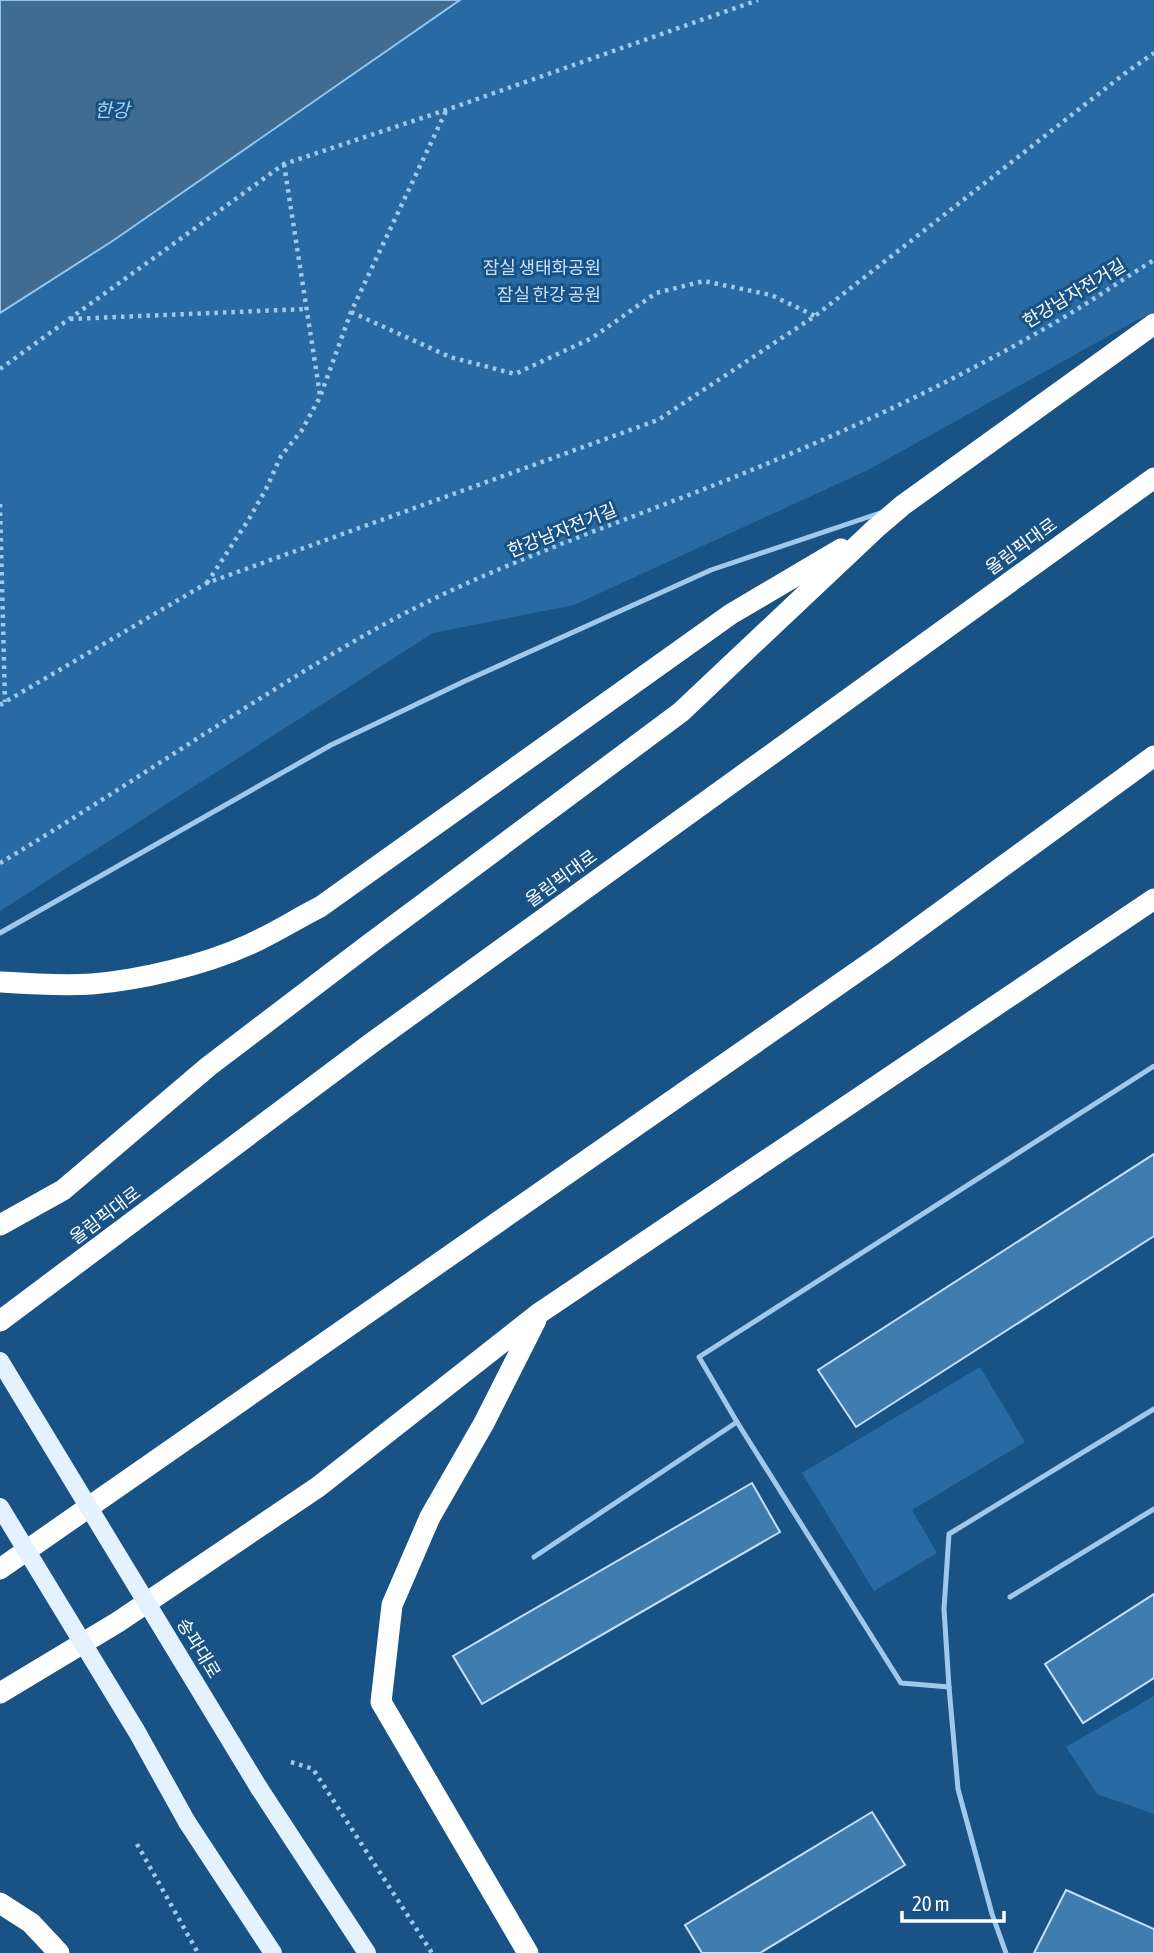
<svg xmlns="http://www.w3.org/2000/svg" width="1154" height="1953" viewBox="0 0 1154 1953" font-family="'Asap Condensed','Noto Sans KR',sans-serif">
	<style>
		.green { fill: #286aa3 }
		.water { fill: #416c91; stroke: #91c5ef; stroke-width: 2 }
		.building { fill: #417caf; stroke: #c4e1f9; stroke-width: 2 }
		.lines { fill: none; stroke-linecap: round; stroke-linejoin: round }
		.path { stroke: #9fc9ec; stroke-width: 4.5; stroke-dasharray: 3.5 5; stroke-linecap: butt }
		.lane { stroke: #9fc9ec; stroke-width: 5 }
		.primary { stroke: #e4f1ff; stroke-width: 18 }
		.highway { stroke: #fff; stroke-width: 21 }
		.primary-bridge { stroke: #e4f1ff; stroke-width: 18 }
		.labels { text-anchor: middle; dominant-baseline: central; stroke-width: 6; stroke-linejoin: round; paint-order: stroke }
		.park-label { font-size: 18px; fill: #c4e1f9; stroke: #195285 }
		.street-label { font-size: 18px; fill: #fff; stroke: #195285 }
		.water-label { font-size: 19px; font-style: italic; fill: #aad3f4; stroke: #195285 }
	</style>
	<rect width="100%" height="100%" fill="#195285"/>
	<!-- green -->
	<g class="green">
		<path d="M460 0H1154V313L1139 319 868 470 574 605 433 633 0 911V313L114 240Z"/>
		<path d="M980 1367 1025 1442 912 1510 937 1553 874 1591 802 1473Z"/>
		<path d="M1154 1696V1814L1097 1794 1066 1747Z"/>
	</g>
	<!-- water -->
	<path class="water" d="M0 0H460L114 240 0 313Z"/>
	<!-- building -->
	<g class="building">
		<path d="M1154 1154V1236L856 1427 818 1370Z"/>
		<path d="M752 1483 780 1532 482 1704 453 1656Z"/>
		<path d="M1154 1594V1678L1083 1723 1045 1664Z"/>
		<path d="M872 1812 905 1865 760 1953H702L685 1925Z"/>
		<path d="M1066 1890 1154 1929V1953H1034Z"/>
	</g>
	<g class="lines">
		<!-- path -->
		<g class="path">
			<path d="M284 164 320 395"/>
			<path d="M351 312 450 357 515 374 592 338 656 293 704 281 771 295 815 316"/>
			<path d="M70 319 306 309"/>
			<path d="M0 369 284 164 446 110 758 0"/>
			<path d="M0 504 5 702"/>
			<path d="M207 583 249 519 266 489 281 456 302 430 320 397 351 312 446 111"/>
			<path d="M0 705 207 583 658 420 815 316 1124 74 1154 53"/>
			<path d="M0 863C92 808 181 748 272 691 322 660 372 629 425 603 539 547 661 509 778 459 878 417 978 369 1071 313 1099 296 1126 277 1154 260"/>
			<path d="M291 1762 313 1769 432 1953"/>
			<path d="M137 1844 198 1953"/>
		</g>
		<!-- lane -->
		<g class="lane">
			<path d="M0 933 331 745 465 681 711 570 880 513"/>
			<path d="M1154 1066 699 1357 737 1422 901 1683 949 1687 944 1609 949 1534 1154 1409"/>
			<path d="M534 1557 737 1422"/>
			<path d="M1010 1597 1154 1509"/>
			<path d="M949 1687 958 1789 992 1914 1006 1953"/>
		</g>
		<!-- primary -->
		<g class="primary">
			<path d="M259 1788 367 1953"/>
			<path d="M187 1822 273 1953"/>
		</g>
		<!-- highway -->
		<g class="highway">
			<path d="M0 982C31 984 61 986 92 984 140 980 204 965 248 945 273 934 296 919 320 907L731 614 841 549"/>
			<path d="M0 1225 63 1190 209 1066 368 945 681 712 876 528 903 505 1154 324"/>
			<path d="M0 1321 373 1042 1154 478"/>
			<path d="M0 1569 884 953 1154 756"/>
			<path d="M0 1693 118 1622 318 1487 538 1314 1154 899"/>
			<path d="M0 1903 31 1923 59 1953"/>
			<path d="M528 1953 381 1702 392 1605 430 1517 484 1423 536 1320"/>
		</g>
		<!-- primary-bridge -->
		<g class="primary-bridge">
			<path d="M0 1361 259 1788"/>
			<path d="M0 1507 137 1732 187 1822"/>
		</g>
	</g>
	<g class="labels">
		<!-- park labels -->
		<g class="park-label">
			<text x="542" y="267">잠실 생태화공원</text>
			<text x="549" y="294">잠실 한강 공원</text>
		</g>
		<!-- street labels -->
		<g class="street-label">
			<text transform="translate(1074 293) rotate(-31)">한강남자전거길</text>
			<text transform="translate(562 530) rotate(-22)">한강남자전거길</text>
			<text transform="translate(1021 546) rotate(-36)">올림픽대로</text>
			<text transform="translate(561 878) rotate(-36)">올림픽대로</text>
			<text transform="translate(105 1215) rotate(-37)">올림픽대로</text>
			<text transform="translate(199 1648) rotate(59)">송파대로</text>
		</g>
		<!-- water labels -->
		<g class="water-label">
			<text x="112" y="110">한강</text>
		</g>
	</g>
	<!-- scale -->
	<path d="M902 1911v10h102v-10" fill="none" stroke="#ffffff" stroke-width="3.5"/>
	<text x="912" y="1911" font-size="21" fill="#ffffff" stroke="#195285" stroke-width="5" paint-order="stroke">20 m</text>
</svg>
